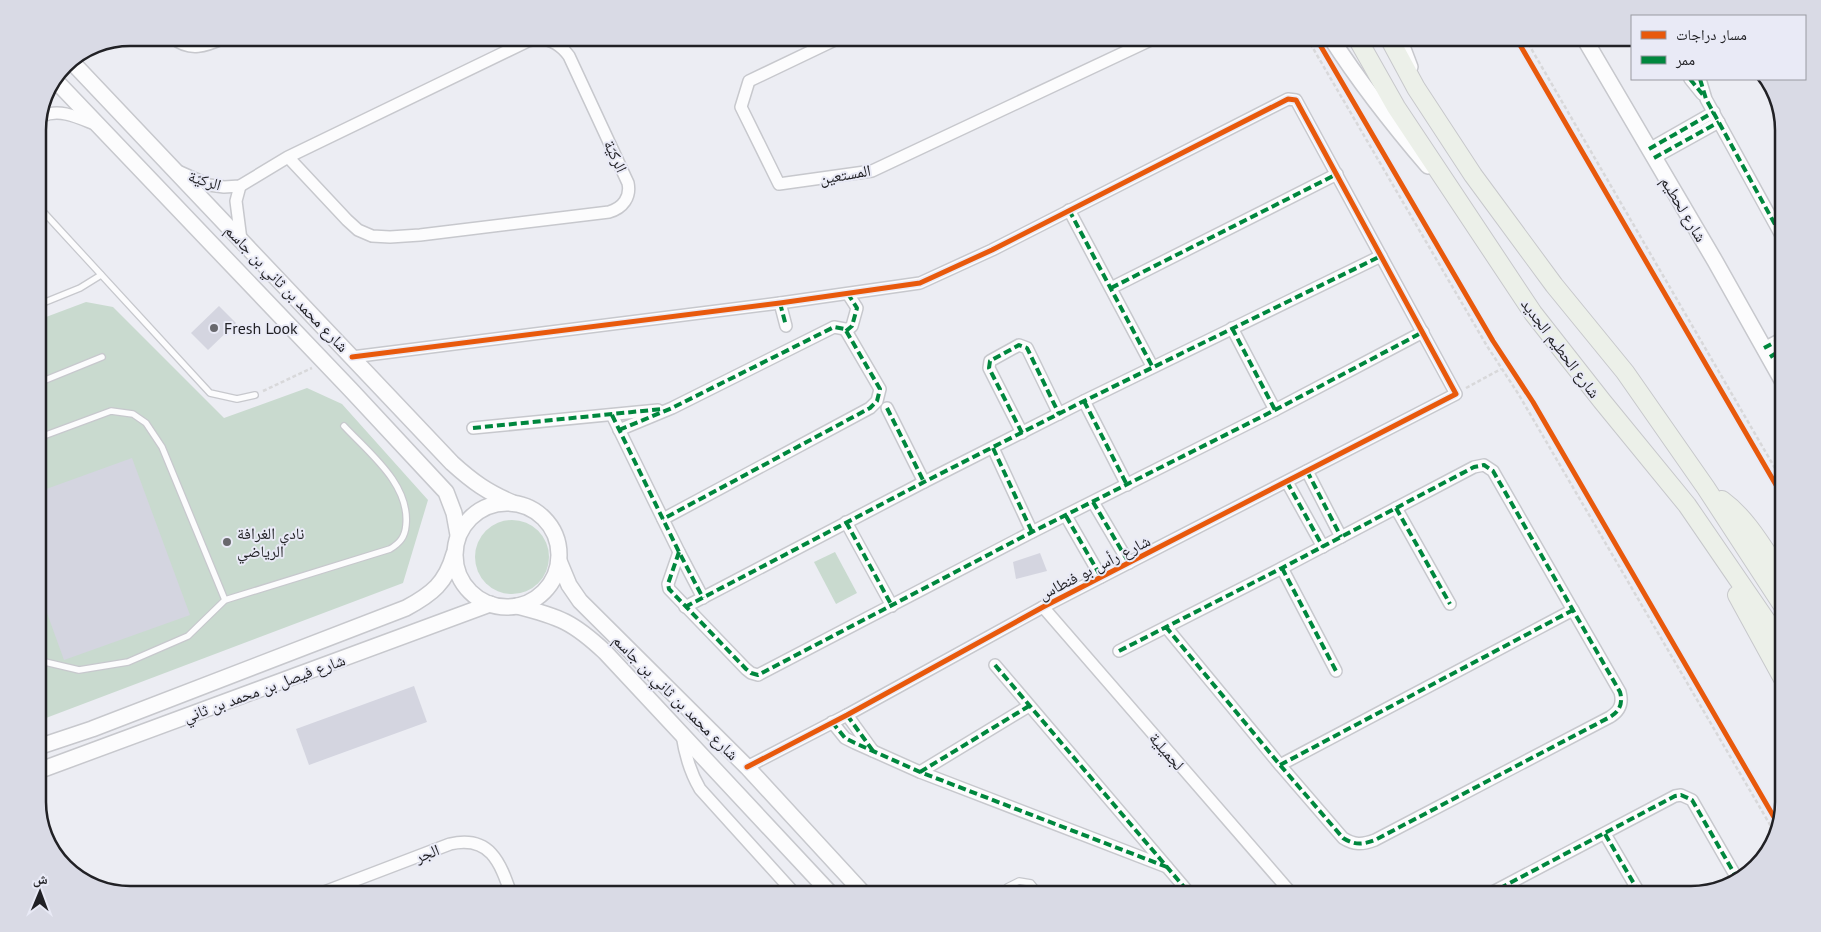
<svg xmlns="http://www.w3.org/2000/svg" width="1821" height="932" viewBox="0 0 1821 932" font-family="'PT Sans','Noto Naskh Arabic',sans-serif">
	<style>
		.green { fill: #c9dacf }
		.building { fill: #d4d5e0 }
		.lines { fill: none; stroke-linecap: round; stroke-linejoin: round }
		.lane-casing { stroke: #c7c8cd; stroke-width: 8 }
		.street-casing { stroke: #c7c8cd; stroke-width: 14 }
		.secondary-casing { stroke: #c7c8cd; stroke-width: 18 }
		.primary-casing { stroke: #c7c8cb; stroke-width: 20 }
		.path { stroke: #d8d8da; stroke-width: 2.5; stroke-dasharray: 4 2.5; stroke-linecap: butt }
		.lane { stroke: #fcfcfd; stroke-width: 5.5 }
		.street { stroke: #fcfcfd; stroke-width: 11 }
		.secondary { stroke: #fcfcfd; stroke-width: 15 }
		.primary { stroke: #ecf0e9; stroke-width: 18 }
		.quiet { stroke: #00873e; stroke-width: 4; stroke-dasharray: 8 4; stroke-linecap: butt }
		.cycleway-casing { stroke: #e9eaf6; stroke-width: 8 }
		.cycleway { stroke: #e8590c; stroke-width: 5 }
		.poi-dot { fill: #68686d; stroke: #e9eaf6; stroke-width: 2 }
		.labels { text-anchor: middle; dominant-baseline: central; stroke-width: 4; stroke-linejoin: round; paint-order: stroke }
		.street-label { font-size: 16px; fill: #212125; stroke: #e9eaf6 }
		.poi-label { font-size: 16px; fill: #212125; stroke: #e9eaf6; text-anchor: start }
		.rim { fill: none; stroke: #212125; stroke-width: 2.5 }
	</style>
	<rect width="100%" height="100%" fill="#ecedf3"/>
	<!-- green -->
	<g class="green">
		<path d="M86 302 113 307 224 418 307 388 342 404 428 500 403 583 38 721V320Z"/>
		<circle cx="512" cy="557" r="37"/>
		<path d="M835 552 857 593 836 604 814 562Z"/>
	</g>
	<!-- building -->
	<g class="building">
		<path d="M219 306 236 323 208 350 191 333Z"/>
		<path d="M132 458 190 615 64 660 38 588V492Z"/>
		<path d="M1040 553 1047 571 1016 579 1013 562Z"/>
		<path d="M414 686 427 722 309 765 296 729Z"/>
	</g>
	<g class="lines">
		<defs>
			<g id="lane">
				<path d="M38 206 210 393 237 399 255 395"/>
				<path d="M38 305 80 288 101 275"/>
				<path d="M38 383 102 357"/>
				<path d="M38 438 111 411 133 414 146 423 162 447 225 600"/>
				<path d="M38 657 45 662 79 670 128 662 188 636 225 600 390 549C400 543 405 537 406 525 410 484 369 453 344 426"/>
				<path d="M1007 894V887L1019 881 1031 883 1040 894"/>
			</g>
			<g id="street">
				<path d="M173 38C190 52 206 46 224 38"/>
				<path d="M839 38 749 81 741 107 779 184 872 171 1155 38"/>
				<path d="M1401 38 1412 67"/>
				<path d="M1690 79 1702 94"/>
				<path d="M1700 79 1706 99 1783 239"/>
				<path d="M42 116C61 108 79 118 97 125"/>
				<path d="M1649 149 1714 112"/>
				<path d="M1654 158 1719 122"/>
				<path d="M180 172 209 185 224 187 240 186 288 157 528 41C545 36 559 42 569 56L628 183C631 197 623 208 609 212L420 235 390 237 372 236 358 230 347 220 288 157"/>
				<path d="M240 186 236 201 241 240"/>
				<path d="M1069 210 1152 366"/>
				<path d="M1111 288 1337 174"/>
				<path d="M780 303 786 326"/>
				<path d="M1232 328 1275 410"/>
				<path d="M846 331 852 326 857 308 848 294"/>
				<path d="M1764 348 1783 338"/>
				<path d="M352 357 780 303 920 283 992 250 1288 99 1296 100 1456 394 1043 607 847 715 747 767"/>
				<path d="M1770 357 1783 349"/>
				<path d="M1084 401 1127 485"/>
				<path d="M887 408 924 482"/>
				<path d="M612 415 679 552 703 598"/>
				<path d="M473 428 658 410"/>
				<path d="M619 430 672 408 834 327 845 329 880 389 877 401 870 408 663 519"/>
				<path d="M1022 433 989 368 990 361 1019 345 1027 348 1059 414"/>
				<path d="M993 448 1032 532"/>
				<path d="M1307 471 1341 537"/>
				<path d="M1287 482 1323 547"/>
				<path d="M1093 502 1129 563"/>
				<path d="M1396 508 1450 604"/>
				<path d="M1066 516 1101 577"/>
				<path d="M846 522 892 606"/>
				<path d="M679 552 668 584 669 589 746 669 751 673 758 675 1032 532 1275 410 1423 332"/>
				<path d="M1282 568 1336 671"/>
				<path d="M685 607 924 482 1084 401 1381 256"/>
				<path d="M1043 607 1292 894"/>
				<path d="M1119 651 1282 568 1474 467 1484 465 1493 471 1620 692C1623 703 1620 711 1610 717L1375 840C1362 845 1354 845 1343 838L1280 765 1166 627"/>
				<path d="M995 665 1190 894"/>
				<path d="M847 715 873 751"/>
				<path d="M832 722 845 738 855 743 920 772 1167 867"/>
				<path d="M682 735C685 755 690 772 700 789L795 894"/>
				<path d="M1280 765 1573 610"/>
				<path d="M920 772 1029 706"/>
				<path d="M1605 834 1640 894"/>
				<path d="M319 894 450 844C490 835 500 862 511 894"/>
				<path d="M1489 894 1675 796 1681 795 1692 800 1738 880"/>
			</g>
			<g id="secondary">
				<path d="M1331 38C1360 83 1393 125 1428 166"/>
				<path d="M1584 38 1715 261 1783 382"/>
				<path d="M71 61 452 463C473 482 487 492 513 503"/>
				<path d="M57 82 351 390 446 492 454 513 458 535"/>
				<circle cx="507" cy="555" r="52"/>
				<path d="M559 561 569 585 580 601 747 767 864 894"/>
				<path d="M517 606C560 617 573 622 605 652L831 894"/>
				<path d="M38 747 92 729 406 608C432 594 446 583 454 554"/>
				<path d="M38 771 490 604"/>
			</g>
			<g id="primary">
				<path d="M1357 38 1396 107 1533 313 1602 401 1687 505 1783 645"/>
				<path d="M1389 38 1416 88 1473 175 1554 285 1625 372 1706 488 1783 606"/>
				<path d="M1722 500C1748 519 1765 551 1783 577"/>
				<path d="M1737 595 1783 679"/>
			</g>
		</defs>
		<!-- lane casing -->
		<use href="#lane" class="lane-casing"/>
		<!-- street casing -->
		<use href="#street" class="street-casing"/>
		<!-- secondary casing -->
		<use href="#secondary" class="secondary-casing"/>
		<!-- primary casing -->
		<use href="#primary" class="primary-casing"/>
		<!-- path -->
		<g class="path">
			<path d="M1307 38 1487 346 1519 395 1776 835"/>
			<path d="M1525 38 1783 482"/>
			<path d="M1466 388 1501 369"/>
			<path d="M263 391 312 368"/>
		</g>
		<!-- lane -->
		<use href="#lane" class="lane"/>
		<!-- street -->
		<use href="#street" class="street"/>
		<!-- secondary -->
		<use href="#secondary" class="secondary"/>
		<!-- primary -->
		<use href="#primary" class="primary"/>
		<!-- quiet -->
		<g class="quiet">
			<path d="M1690 79 1703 95"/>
			<path d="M1700 79 1706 99 1783 239"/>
			<path d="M1649 149 1714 112"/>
			<path d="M1654 158 1719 122"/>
			<path d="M1069 210 1152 366"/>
			<path d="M1111 288 1337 174"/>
			<path d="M780 303 786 326"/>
			<path d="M1232 328 1275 410"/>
			<path d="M846 331 852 326 857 308 848 294"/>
			<path d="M1764 348 1783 338"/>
			<path d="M1770 357 1783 349"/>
			<path d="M1084 401 1127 485"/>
			<path d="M887 408 924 482"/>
			<path d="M612 415 679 552 703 598"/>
			<path d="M473 428 662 409"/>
			<path d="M619 430 672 408 834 327 845 329 880 389 877 401 870 408 663 519"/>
			<path d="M1022 433 989 368 990 361 1019 345 1027 348 1059 414"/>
			<path d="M993 448 1032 532"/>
			<path d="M1307 471 1341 537"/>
			<path d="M1287 482 1323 547"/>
			<path d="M1093 502 1129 563"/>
			<path d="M1396 508 1450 604"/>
			<path d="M1066 516 1101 577"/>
			<path d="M846 522 892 606"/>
			<path d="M679 552 668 584 669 589 746 669 751 673 758 675 1032 532 1275 410 1423 332"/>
			<path d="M1282 568 1336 671"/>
			<path d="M685 607 924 482 1084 401 1381 256"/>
			<path d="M1119 651 1282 568 1474 467 1484 465 1493 471 1620 692C1623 703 1620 711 1610 717L1375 840C1362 845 1354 845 1343 838L1280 765 1166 627"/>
			<path d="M995 665 1190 894"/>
			<path d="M847 715 873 751"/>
			<path d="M832 722 845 738 855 743 920 772 1167 867"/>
			<path d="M1280 765 1573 610"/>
			<path d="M920 772 1029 706"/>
			<path d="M1605 834 1640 894"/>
			<path d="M1489 894 1675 796 1681 795 1692 800 1738 880"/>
		</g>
		<defs>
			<g id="cycleway">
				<path d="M1316 38 1493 341 1533 402 1778 824"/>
				<path d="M1516 38 1783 497"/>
				<path d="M352 357 780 303 920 283 992 250 1288 99 1296 100 1456 394 1043 607 847 715 747 767"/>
			</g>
		</defs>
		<!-- cycleway casing -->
		<use href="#cycleway" class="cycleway-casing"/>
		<!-- cycleway -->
		<use href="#cycleway" class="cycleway"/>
	</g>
	<!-- markers -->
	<g class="poi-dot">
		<circle cx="214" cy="328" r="5"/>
		<circle cx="227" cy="542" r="5"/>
	</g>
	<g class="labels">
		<!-- street labels -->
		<g class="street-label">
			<text transform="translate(616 156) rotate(65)">الركيّة</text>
			<text transform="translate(845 174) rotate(-10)">المستعين</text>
			<text transform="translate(205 180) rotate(17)">الركيّة</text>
			<text transform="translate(1684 209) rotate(59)">شارع لحطيم</text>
			<text transform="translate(287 288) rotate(46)">شارع محمد بن ثاني بن جاسم</text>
			<text transform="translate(1561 348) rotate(53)">شارع الحطيم الجديد</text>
			<text transform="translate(1094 567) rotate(-27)">شارع رأس بو فنطاس</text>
			<text transform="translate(264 688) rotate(-20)">شارع فيصل بن محمد بن ثاني</text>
			<text transform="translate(676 697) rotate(45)">شارع محمد بن ثاني بن جاسم</text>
			<text transform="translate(1167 751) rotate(49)">لجميلية</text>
			<text transform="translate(427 853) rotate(-21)">الجر</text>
		</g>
		<!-- poi labels -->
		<g class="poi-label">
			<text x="224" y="328">Fresh Look</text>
			<text x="237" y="533">نادي الغرافة<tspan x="237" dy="18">الرياضي</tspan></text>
		</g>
	</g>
	<!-- crop -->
	<path d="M0 0H1821V932H0ZM130 46H1691A84 84 0 0 1 1775 130V802A84 84 0 0 1 1691 886H130A84 84 0 0 1 46 802V130A84 84 0 0 1 130 46Z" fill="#d9dae5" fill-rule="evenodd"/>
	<path class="rim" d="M130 46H1691A84 84 0 0 1 1775 130V802A84 84 0 0 1 1691 886H130A84 84 0 0 1 46 802V130A84 84 0 0 1 130 46Z"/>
	<!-- legend -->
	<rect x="1631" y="15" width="175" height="65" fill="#e9eaf6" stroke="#999aa2"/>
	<rect x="1641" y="31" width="25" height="8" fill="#e8590c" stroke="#999aa2"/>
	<text x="1676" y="40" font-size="15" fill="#212125">مسار دراجات</text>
	<rect x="1641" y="56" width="25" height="8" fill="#00873e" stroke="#999aa2"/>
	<text x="1676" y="65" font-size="15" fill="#212125">ممر</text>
	<!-- north arrow -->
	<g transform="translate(40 892) rotate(1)" stroke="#e9eaf6" stroke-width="4" paint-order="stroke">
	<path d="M0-4L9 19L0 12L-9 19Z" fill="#212125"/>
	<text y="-8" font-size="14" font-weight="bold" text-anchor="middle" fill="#212125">ش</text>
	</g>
</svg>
